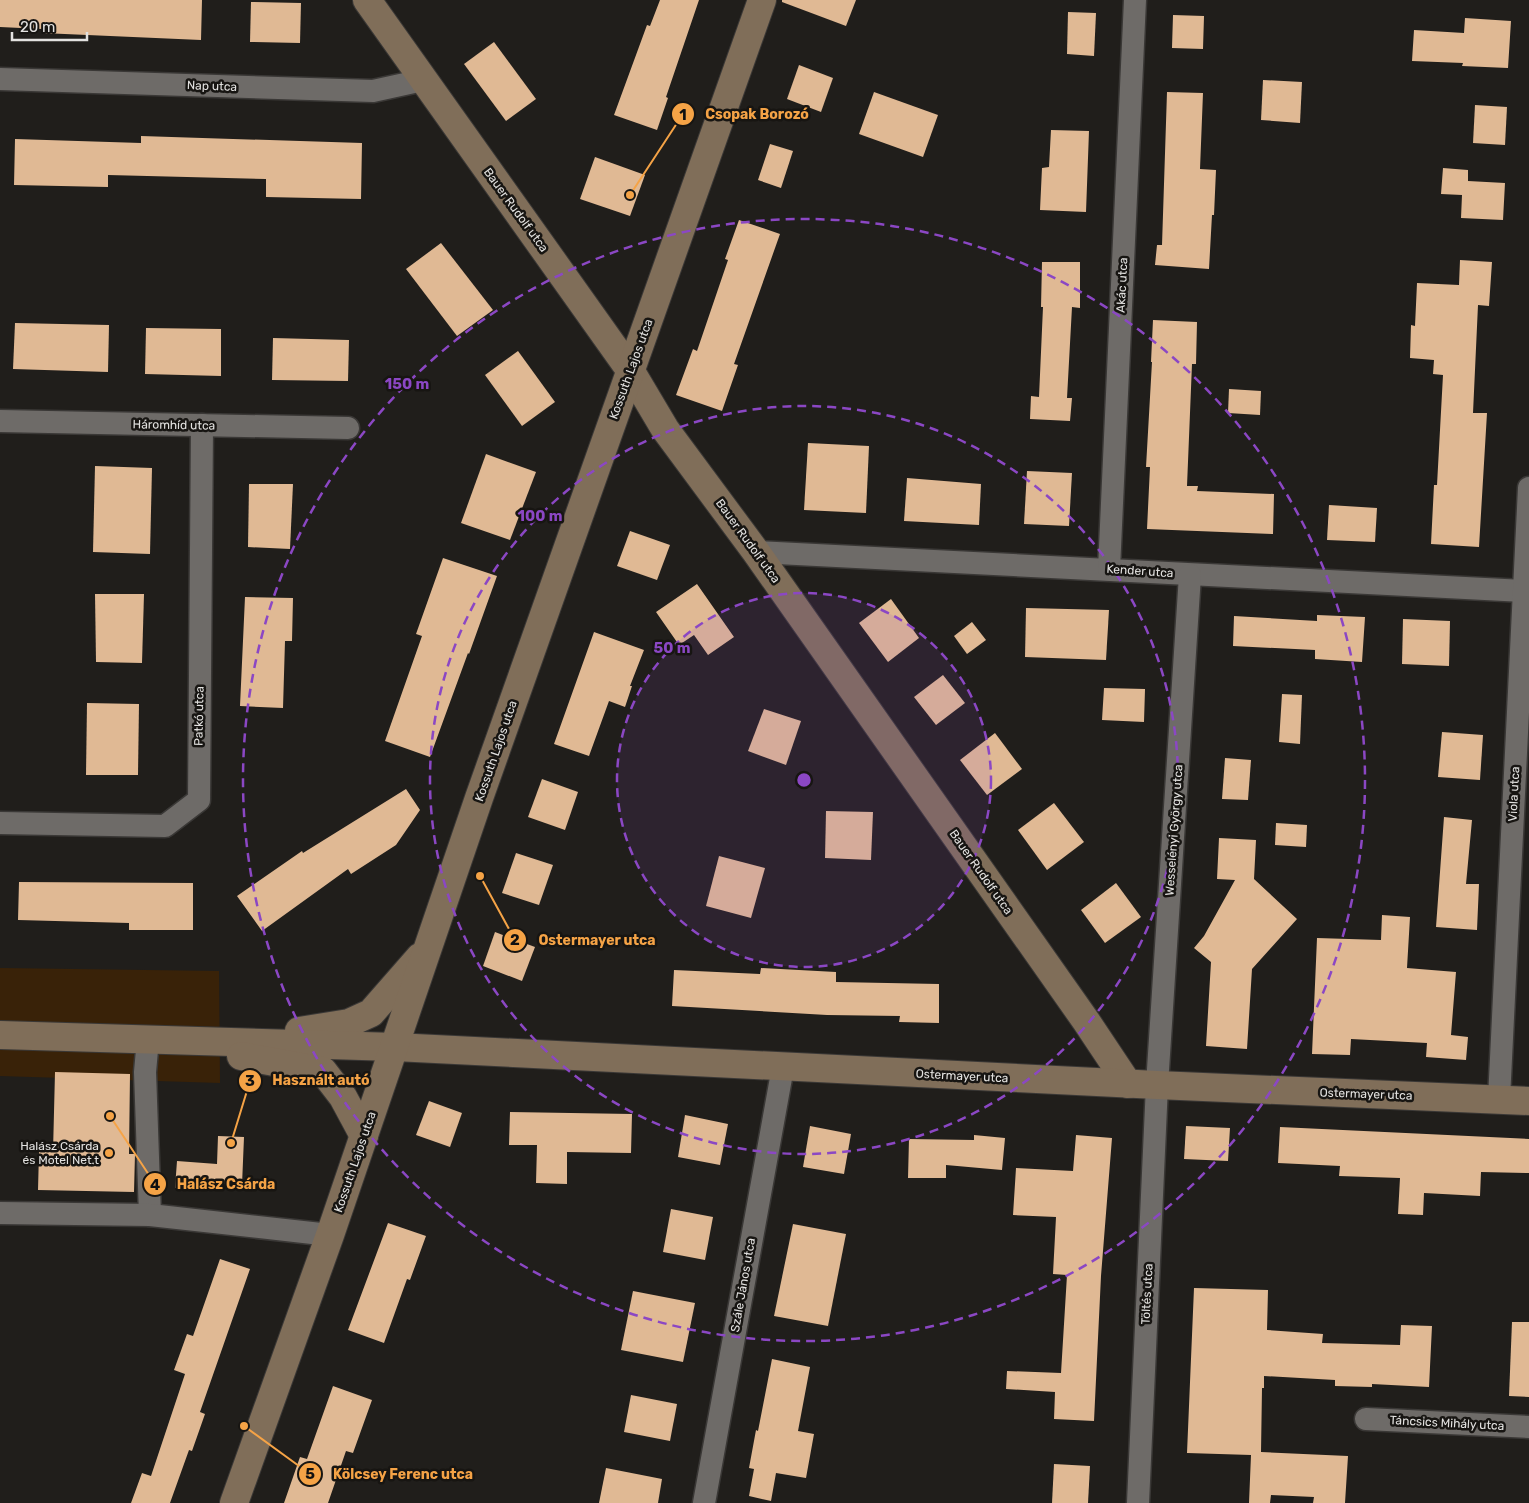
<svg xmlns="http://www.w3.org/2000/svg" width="1529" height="1503" viewBox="0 0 1529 1503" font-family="Rubik,sans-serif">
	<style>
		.green { fill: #392208 }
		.building { fill: #e0b994 }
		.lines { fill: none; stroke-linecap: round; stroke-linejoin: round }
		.street-casing { stroke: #3a3836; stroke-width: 25 }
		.secondary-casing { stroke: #3a3836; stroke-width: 30 }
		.street { stroke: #6e6b68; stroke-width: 22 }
		.secondary { stroke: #806e59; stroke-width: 28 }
		.ring { fill: none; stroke: #8b47c4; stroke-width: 2.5; stroke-dasharray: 9 6 }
		.poi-dot { fill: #f5a346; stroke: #171512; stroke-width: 2 }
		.labels { text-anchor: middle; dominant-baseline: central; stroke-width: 5; stroke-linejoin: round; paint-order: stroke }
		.street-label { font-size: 12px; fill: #e3e2e0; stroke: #171512 }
		.poi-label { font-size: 12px; fill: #e3e2e0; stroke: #171512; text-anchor: end }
		.centre { fill: #8b47c4; stroke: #171512; stroke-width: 2.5 }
		.ring-label { font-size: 15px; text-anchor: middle; font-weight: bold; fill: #8b47c4; stroke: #171512; stroke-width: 5; stroke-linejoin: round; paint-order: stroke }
		.leader { fill: none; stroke: #f5a346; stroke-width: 2 }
		.callout-dot { fill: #f5a346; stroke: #171512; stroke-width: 2 }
		.mark-label { font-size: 15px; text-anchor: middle; font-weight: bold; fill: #111 }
		.callout-label { font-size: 14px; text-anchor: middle; font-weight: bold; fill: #f5a346; stroke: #171512; stroke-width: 5; stroke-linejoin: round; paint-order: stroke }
	</style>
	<rect width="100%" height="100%" fill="#201e1b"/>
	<!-- green -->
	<path class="green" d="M0 968 219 971 220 1083 0 1076Z"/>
	<!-- building -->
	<g class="building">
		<path d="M0 0H202L201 40 42 33V29L0 27Z"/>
		<path d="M660 0H699L666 97 668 98 657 130 614 115 647 25 650 26Z"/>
		<path d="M782 0H856L846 26 782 2Z"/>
		<path d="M251 2 301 3 300 43 250 42Z"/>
		<path d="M1068 12 1096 13 1094 56 1067 54Z"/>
		<path d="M1173 15 1204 16 1203 49 1172 48Z"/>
		<path d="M1465 18 1511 21 1508 68 1462 66 1463 63 1412 61 1414 30 1464 33Z"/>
		<path d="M494 42 536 99 506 121 464 64Z"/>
		<path d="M799 65 833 78 821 112 787 99Z"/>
		<path d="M1263 80 1302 82 1300 123 1261 120Z"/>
		<path d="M874 92 938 115 923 157 859 134Z"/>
		<path d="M1167 92 1203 93 1200 169 1216 170 1214 215H1212L1209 269 1155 265 1157 245H1162Z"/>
		<path d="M1475 105 1507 107 1505 145 1473 143Z"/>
		<path d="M1051 130 1089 131 1086 212 1040 210 1042 168 1049 167Z"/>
		<path d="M141 136 362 143 361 199 266 197V179L108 175V187L14 185 15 139 141 143Z"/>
		<path d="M770 144 793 151 781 188 758 180Z"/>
		<path d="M595 157 645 175 630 216 580 199Z"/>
		<path d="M1443 168 1468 170V181L1505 183 1503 220 1461 218 1462 195 1441 194Z"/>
		<path d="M739 220 780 234 734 364 738 365 722 411 676 395 693 349 697 351 728 260 725 259Z"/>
		<path d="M441 243 493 310 457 336 406 269Z"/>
		<path d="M1460 260 1492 262 1489 306 1478 305 1473 413H1487L1479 547 1431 544 1434 485H1437L1443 375 1433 374 1434 360 1410 358 1411 325 1415 326 1417 283 1459 285Z"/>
		<path d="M1042 262H1080V308L1072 307 1067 398H1072L1070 421 1030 419 1031 396 1039 397 1043 307H1041Z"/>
		<path d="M1153 320 1197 322 1196 364H1192L1187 486H1198L1197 491 1274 494 1273 534 1147 529 1150 467H1146L1152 362H1151Z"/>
		<path d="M15 323 109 325 108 372 13 369Z"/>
		<path d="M146 328 221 329V376L145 374Z"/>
		<path d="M273 338 349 340 348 381 272 380Z"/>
		<path d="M518 351 555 402 522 426 485 375Z"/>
		<path d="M1229 389 1261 391 1260 415 1228 413Z"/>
		<path d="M808 443 869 446 866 513 804 510Z"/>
		<path d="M486 454 536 472 510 540 461 523Z"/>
		<path d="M95 466 152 468 150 554 93 552Z"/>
		<path d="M1027 471 1072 473 1069 526 1024 524Z"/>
		<path d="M907 478 981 484 979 525 904 521Z"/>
		<path d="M249 484H293L290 549 248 547Z"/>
		<path d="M1329 505 1377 508 1375 542 1327 540Z"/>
		<path d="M630 531 670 545 657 580 617 566Z"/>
		<path d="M443 558 497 576 469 654 468 653 430 757 385 741 422 636 416 634Z"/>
		<path d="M697 584 734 637 708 655 694 635 679 645 656 612Z"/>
		<path d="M95 594H144L142 663 96 662Z"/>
		<path d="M245 597 293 598 292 641H285L283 708 240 706Z"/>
		<path d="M891 599 919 638 888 662 859 623Z"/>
		<path d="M1026 608 1109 610 1106 660 1025 657Z"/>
		<path d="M1317 615 1365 617 1362 662 1315 659V650L1233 646 1234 616 1317 621Z"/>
		<path d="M1403 619 1450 621 1449 666 1402 664Z"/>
		<path d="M972 622 986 640 967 654 954 636Z"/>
		<path d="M594 632 644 650 630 686H632L625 707 609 701 589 756 554 744Z"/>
		<path d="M943 675 965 703 936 725 914 697Z"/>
		<path d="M1104 688 1145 689 1144 722 1102 720Z"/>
		<path d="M1282 694 1302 695 1300 744 1279 742Z"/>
		<path d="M87 703 139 704 138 775H86Z"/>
		<path d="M764 709 801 721 786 765 748 751Z"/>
		<path d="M1442 732 1483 735 1480 780 1438 777Z"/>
		<path d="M995 733 1022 769 987 795 960 760Z"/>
		<path d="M1225 758 1251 760 1248 800 1222 799Z"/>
		<path d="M542 779 578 792 565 830 528 817Z"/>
		<path d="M406 789 420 810 396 845 351 874 348 869 262 931 237 896 302 851 303 853Z"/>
		<path d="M1054 803 1084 842 1047 870 1018 830Z"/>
		<path d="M826 811 873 812 871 860 825 858Z"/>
		<path d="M1444 817 1472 820 1466 884H1479L1477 930 1436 927Z"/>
		<path d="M1276 823 1307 825 1306 847 1275 845Z"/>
		<path d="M1219 838 1256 840 1254 879 1297 919 1252 969 1247 1049 1206 1046 1211 962 1194 948 1204 936 1235 880 1217 879Z"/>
		<path d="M516 853 553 865 539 905 502 893Z"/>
		<path d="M719 856 765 868 751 918 706 906Z"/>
		<path d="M19 882 193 883V930H129V923L18 920Z"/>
		<path d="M1116 883 1141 917 1105 943 1081 910Z"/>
		<path d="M1382 915 1410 917 1407 968 1456 972 1451 1035 1468 1037 1466 1060 1426 1057 1427 1043 1351 1039 1350 1055 1312 1054 1317 938 1381 940Z"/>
		<path d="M495 932 535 947 522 981 483 966Z"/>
		<path d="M761 968 836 972V982L939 984V1023L899 1022 900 1016 827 1015 672 1006 674 970 760 974Z"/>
		<path d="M55 1072 130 1074 129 1154H135L134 1192 38 1190 39 1152H53Z"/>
		<path d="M429 1101 462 1113 450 1147 416 1135Z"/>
		<path d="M510 1112 632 1114 631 1153 567 1152V1184L536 1183 537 1145H509Z"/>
		<path d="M685 1115 728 1124 720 1165 678 1157Z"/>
		<path d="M810 1126 851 1134 844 1174 803 1167Z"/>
		<path d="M1186 1126 1230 1128 1228 1161 1184 1159Z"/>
		<path d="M1280 1127 1529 1139V1173L1481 1172 1480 1196 1424 1193 1423 1215 1398 1214 1400 1178 1339 1176 1340 1166 1278 1163Z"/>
		<path d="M974 1135 1005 1138 1002 1170 946 1165V1178H908L909 1139 974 1140Z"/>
		<path d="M1076 1135 1112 1138 1101 1276 1094 1421 1054 1419 1055 1392 1006 1389 1007 1371 1061 1373 1067 1275 1053 1274 1056 1217 1013 1215 1016 1168 1073 1171Z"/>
		<path d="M218 1136 244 1137 242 1185 204 1183 203 1190 175 1188 177 1161 217 1164Z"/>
		<path d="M671 1209 713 1217 705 1260 663 1252Z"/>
		<path d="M388 1223 426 1236 410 1280 407 1279 384 1343 348 1330Z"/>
		<path d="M793 1224 846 1234 828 1326 774 1316Z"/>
		<path d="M220 1259 250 1269 200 1412 205 1414 192 1451 189 1450 170 1503H131L142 1473 151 1476 185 1374 174 1370 187 1334 193 1336Z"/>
		<path d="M1194 1288 1268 1290 1267 1330 1323 1334 1322 1343 1400 1345 1401 1325 1432 1326 1429 1387 1372 1384V1387L1335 1386V1380L1264 1376V1388H1262L1261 1452 1348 1456 1345 1503H1313L1314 1497 1271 1495 1270 1503H1249L1251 1455 1187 1453Z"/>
		<path d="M633 1291 695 1303 683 1362 621 1350Z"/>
		<path d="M1512 1322H1529V1397L1509 1396Z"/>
		<path d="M772 1359 810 1367 798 1431 814 1434 806 1478 776 1473 771 1501 749 1496 754 1469 749 1468 756 1430 758 1431Z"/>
		<path d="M333 1386 372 1400 353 1453 346 1451 328 1503H284L300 1457 307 1459Z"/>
		<path d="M631 1395 677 1404 670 1441 624 1432Z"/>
		<path d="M1054 1464 1090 1466 1088 1503H1052Z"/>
		<path d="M606 1468 662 1479 658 1503H599Z"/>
	</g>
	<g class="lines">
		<defs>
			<g id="street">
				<path d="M0 79 373 91 423 80"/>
				<path d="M0 421 348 428"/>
				<path d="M756 552 1524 591"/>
				<path d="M1109 569 1135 0"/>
				<path d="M0 823 165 826 199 800 202 425"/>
				<path d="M148 1039 145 1072 150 1215"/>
				<path d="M1499 1099 1529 488"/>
				<path d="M0 1213 150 1215 330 1235"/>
				<path d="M1366 1419 1529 1427"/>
				<path d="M704 1503 783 1067"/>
				<path d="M1138 1503 1157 1085 1190 575"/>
			</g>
			<g id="secondary">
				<path d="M367 0 630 370 665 429 756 552 1086 1021 1128 1084"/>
				<path d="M299 1031 349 1023 371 1013 420 957"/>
				<path d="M0 1035 395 1047 1157 1085 1529 1101"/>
				<path d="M241 1056 323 1071 343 1097 364 1136"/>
				<path d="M234 1503 330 1235 479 798 762 0"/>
			</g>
		</defs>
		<!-- street casing -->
		<use href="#street" class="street-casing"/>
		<!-- secondary casing -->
		<use href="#secondary" class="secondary-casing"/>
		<!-- street -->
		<use href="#street" class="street"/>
		<!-- secondary -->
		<use href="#secondary" class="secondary"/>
	</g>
	<!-- distance rings -->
	<circle cx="804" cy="780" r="187" fill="#8b47c4" fill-opacity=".12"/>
	<g class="ring">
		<circle cx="804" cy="780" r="187"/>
		<circle cx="804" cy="780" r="374"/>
		<circle cx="804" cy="780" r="561"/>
	</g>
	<!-- markers -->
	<circle class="poi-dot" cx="109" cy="1153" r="5"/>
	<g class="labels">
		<!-- street labels -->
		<g class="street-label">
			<text transform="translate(212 86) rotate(2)">Nap utca</text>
			<text transform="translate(516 210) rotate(54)">Bauer Rudolf utca</text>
			<text transform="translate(1122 285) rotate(-87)">Akác utca</text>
			<text transform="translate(631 369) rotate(-70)">Kossuth Lajos utca</text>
			<text transform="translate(174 425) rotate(1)">Háromhíd utca</text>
			<text transform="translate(748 541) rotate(54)">Bauer Rudolf utca</text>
			<text transform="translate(1140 571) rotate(4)">Kender utca</text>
			<text transform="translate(199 716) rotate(-89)">Patkó utca</text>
			<text transform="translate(496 751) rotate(-71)">Kossuth Lajos utca</text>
			<text transform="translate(1514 794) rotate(-87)">Viola utca</text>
			<text transform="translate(1174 830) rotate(-86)">Wesselényi György utca</text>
			<text transform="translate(981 872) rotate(55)">Bauer Rudolf utca</text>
			<text transform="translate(962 1076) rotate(3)">Ostermayer utca</text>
			<text transform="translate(1366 1094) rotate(2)">Ostermayer utca</text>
			<text transform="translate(355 1162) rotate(-71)">Kossuth Lajos utca</text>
			<text transform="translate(743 1285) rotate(-80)">Szále János utca</text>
			<text transform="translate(1147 1294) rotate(-87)">Töltés utca</text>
			<text transform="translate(1447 1423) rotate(3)">Táncsics Mihály utca</text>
		</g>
		<!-- poi labels -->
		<g class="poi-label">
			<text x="99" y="1146">Halász Csárda<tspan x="99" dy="14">és Motel Net.t</tspan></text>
		</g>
	</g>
	<circle cx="804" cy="780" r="8" class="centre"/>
	<g class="ring-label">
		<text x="407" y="389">150 m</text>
		<text x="540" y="521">100 m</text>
		<text x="672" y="653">50 m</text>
	</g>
	<!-- callouts -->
	<path class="leader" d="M630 195L683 114M480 876L515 940M231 1143L250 1081M110 1116L155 1184M244 1426L310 1474"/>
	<g class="callout-dot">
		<circle cx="630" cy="195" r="5"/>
		<circle cx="480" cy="876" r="5"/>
		<circle cx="231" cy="1143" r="5"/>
		<circle cx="110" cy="1116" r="5"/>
		<circle cx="244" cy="1426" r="5"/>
		<circle cx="683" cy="114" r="12"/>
		<circle cx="515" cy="940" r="12"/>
		<circle cx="250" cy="1081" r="12"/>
		<circle cx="155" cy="1184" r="12"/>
		<circle cx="310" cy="1474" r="12"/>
	</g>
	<g class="mark-label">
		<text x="683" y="120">1</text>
		<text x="515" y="945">2</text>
		<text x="250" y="1086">3</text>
		<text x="155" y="1190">4</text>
		<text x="310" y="1479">5</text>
	</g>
	<g class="callout-label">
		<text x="757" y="119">Csopak Borozó</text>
		<text x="597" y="945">Ostermayer utca</text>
		<text x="321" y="1085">Használt autó</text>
		<text x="226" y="1189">Halász Csárda</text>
		<text x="403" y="1479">Kölcsey Ferenc utca</text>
	</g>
	<!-- scale -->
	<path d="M12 32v8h75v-8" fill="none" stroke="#e3e2e0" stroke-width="2.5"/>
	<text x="20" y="32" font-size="15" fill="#e3e2e0" stroke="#171512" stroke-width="4" paint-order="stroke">20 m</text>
</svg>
